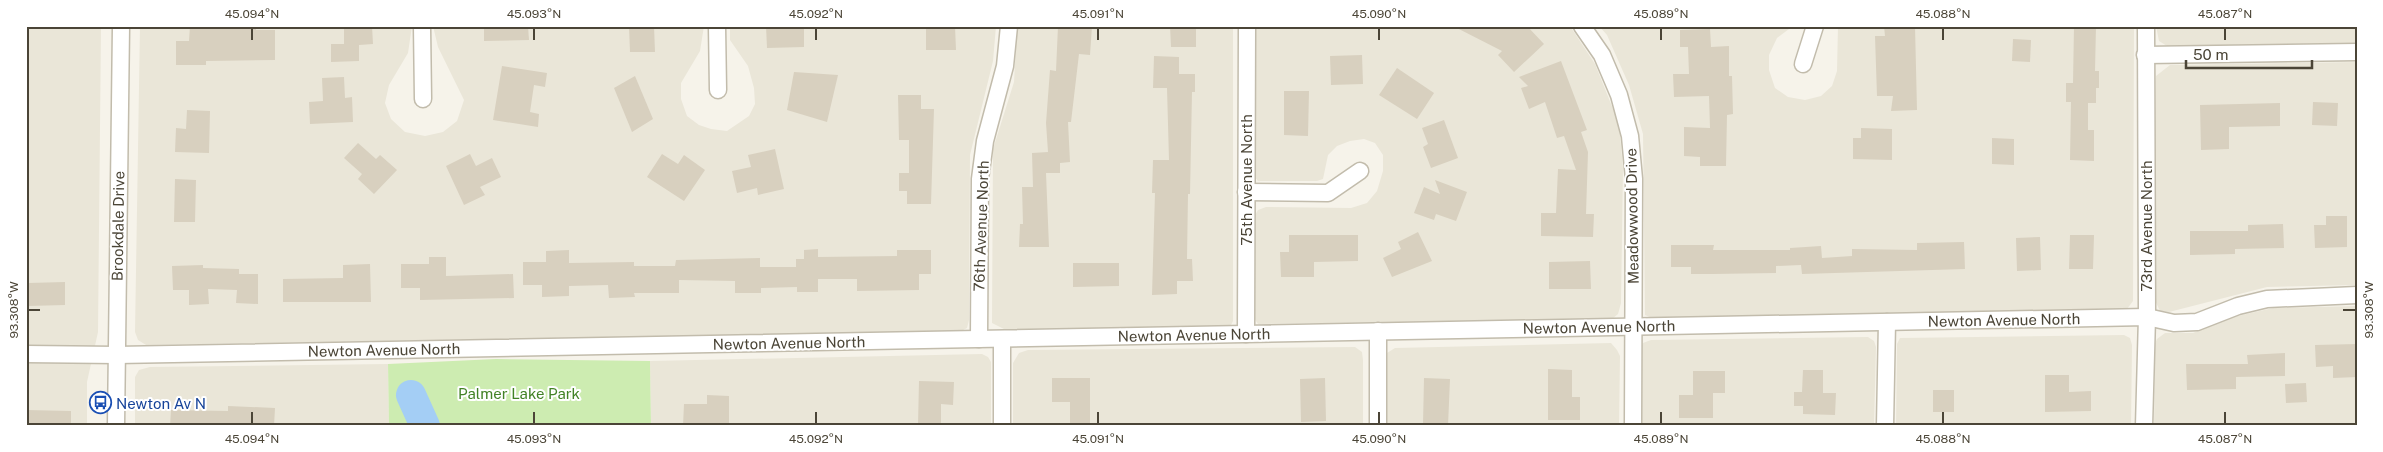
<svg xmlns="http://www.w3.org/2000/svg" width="2383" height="452" viewBox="0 0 2383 452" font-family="'Public Sans',sans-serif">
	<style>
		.residential { fill: #eae6d8 }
		.green { fill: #cdecb1 }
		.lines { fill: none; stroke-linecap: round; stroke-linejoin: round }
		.river { stroke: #a4cef5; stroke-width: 30 }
		.building { fill: #d8d0bf }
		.minor-casing { stroke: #c2bcac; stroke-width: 19 }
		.minor { stroke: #fff; stroke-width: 16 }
		.ticks { fill: none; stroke: #4b4537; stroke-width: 2 }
		.labels { text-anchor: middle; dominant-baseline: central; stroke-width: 4; stroke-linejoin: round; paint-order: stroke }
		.street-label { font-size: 15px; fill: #4b4537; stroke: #fff }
		.park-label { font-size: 15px; fill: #428226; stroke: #fff }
		.transit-label { font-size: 15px; fill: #164399; stroke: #fff; text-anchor: start }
		.neatline { fill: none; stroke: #4b4537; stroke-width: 2 }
		.ticks-label { font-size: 12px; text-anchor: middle; fill: #4b4537 }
	</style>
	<rect width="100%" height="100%" fill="#f6f3ea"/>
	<!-- residential -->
	<g class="residential">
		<path d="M26 26H101L98 332 87 382V426H26Z"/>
		<path d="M140 26H412L408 53 389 85 385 103 391 119 405 132 425 136 443 132 457 121 464 100 438 47 433 26H704L700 51 681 83V99L687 116 699 125 711 129 727 131 749 116 755 104 754 88 748 66 730 40V26H996L993 61 970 155 969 320 967 328 961 331 146 345 138 340 135 332Z"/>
		<path d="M1017 26H1233V321L1230 327 1006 330 992 323 993 149 1014 82Z"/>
		<path d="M1256 26H1570L1595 64 1619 124 1623 168 1621 303 1618 314 1612 319 1258 324 1254 318V217L1258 210 1266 207 1351 208 1367 203 1377 191 1383 171V155L1375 143 1364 139 1350 141 1337 146 1328 155 1323 179 1317 181H1258L1254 176Z"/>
		<path d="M1599 26H1793L1777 38 1769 55V70L1775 88 1788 97 1805 100 1821 96 1832 86 1837 71 1838 26H2134L2133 301 2127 309 2119 311 1652 318 1645 315 1643 134 1629 85 1607 35Z"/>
		<path d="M2156 26H2357V43L2167 46 2159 41Z"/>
		<path d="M2357 62V285L2267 287 2169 312 2160 311 2153 296 2156 76 2170 65Z"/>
		<path d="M2357 306V426H2154L2155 344 2157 339 2165 333H2193L2233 317 2273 308Z"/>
		<path d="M2124 335 2130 338 2132 345 2131 426H1896L1897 344 1900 338Z"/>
		<path d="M1868 337 1874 341 1876 347 1874 426H1640V351L1643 343 1651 340Z"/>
		<path d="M1611 343 1617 350 1620 356 1619 426H1385V359L1387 353 1395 348Z"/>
		<path d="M1355 347 1362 352 1363 360V426H1013V363L1019 353 1028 350Z"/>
		<path d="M982 354 988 357 991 362V426H651L650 361Z"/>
		<path d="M388 364 389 426H135V377L139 370 150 367Z"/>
	</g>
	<!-- green -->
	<path class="green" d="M496 359 650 361 651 426H389L388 364Z"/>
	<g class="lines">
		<!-- river -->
		<path class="river" d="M411 395 425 426"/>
	</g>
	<!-- building -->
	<g class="building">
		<path d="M190 26H256V30H275V60L206 61V65H176V41H189Z"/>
		<path d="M344 26H372L373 44 359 45V61L331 62V44H344Z"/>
		<path d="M484 26H528L529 40 484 41Z"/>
		<path d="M629 26H654L655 52H630Z"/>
		<path d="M766 26H804V47L767 48Z"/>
		<path d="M926 26H955L956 50H926Z"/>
		<path d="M1058 26H1092L1090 55 1079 54 1071 122H1068L1070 162 1060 163V173H1046L1049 247H1019L1020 224H1023L1022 187H1033L1032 153 1048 152 1046 123 1050 70 1056 71Z"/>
		<path d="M1170 26H1196V47H1171Z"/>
		<path d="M1453 26H1527L1544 44 1514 72 1498 55 1502 51Z"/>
		<path d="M1884 26H1915L1917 110 1891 111 1893 96H1877L1875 36H1885Z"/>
		<path d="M2074 26H2096L2095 71H2099V88H2096V103H2088V130H2094V161L2070 160 2071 102H2066V83H2073Z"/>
		<path d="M1710 29 1711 47 1729 46V76H1732L1733 114 1727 115 1726 166H1700V157L1684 156V127L1710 128 1709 96 1674 97 1673 74H1689L1688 47H1680V30Z"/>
		<path d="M2013 39 2031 40 2030 62 2012 61Z"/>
		<path d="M1362 55 1363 84 1331 85 1330 56Z"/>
		<path d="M1154 56 1179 57V74H1195V92H1192L1190 194H1188L1187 259H1192L1193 281H1177V294L1152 295 1155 193H1152L1153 160H1169L1167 88H1153Z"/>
		<path d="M1561 61 1587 130 1581 132 1588 152 1586 214H1594L1593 237 1541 236V213H1556L1558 169 1576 170 1564 136 1557 138 1545 102 1529 109 1521 88 1528 86 1519 77Z"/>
		<path d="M502 66 547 73 545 87 534 85 530 112 539 114 538 127 493 120Z"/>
		<path d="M1397 68 1434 93 1417 119 1379 95Z"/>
		<path d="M794 72 838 75 827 122 787 110Z"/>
		<path d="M635 76 653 119 632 132 614 88Z"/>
		<path d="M344 77 345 98 352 97 353 122 310 124 309 102 323 101 322 78Z"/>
		<path d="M1284 91H1309L1308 136 1284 135Z"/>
		<path d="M898 95H921V109H934L931 204H907V191H899V173H909V140H899Z"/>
		<path d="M2313 102 2338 103 2337 126 2312 125Z"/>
		<path d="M2280 103V126L2229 127V149L2201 150 2200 105Z"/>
		<path d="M187 110 210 111 209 153 175 152 176 128 186 129Z"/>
		<path d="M1444 120 1458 158 1431 168 1423 147 1428 144 1422 128Z"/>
		<path d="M1861 128 1892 129V160L1853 159V138H1861Z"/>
		<path d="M1992 138 2014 139V165L1992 164Z"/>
		<path d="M358 143 376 159 380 155 397 170 374 194 358 179 362 174 344 158Z"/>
		<path d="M775 149 784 189 758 195 757 188 737 193 732 171 751 167 748 155Z"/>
		<path d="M470 154 476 166 492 158 501 177 480 187 485 195 464 205 446 166Z"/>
		<path d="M662 154 678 164 684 155 705 170 684 201 647 177Z"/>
		<path d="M175 179 196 180 195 222H174Z"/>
		<path d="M1435 180 1467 192 1456 221 1436 214 1434 220 1414 213 1424 187 1440 194Z"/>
		<path d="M2326 216H2347V247L2315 248 2314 225H2326Z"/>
		<path d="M2283 224 2284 248 2235 249V254L2190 255V231H2248V225Z"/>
		<path d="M1418 232 1432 261 1392 277 1383 258 1401 249 1398 242Z"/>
		<path d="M1289 235H1358V261L1314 262V277H1281L1280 252H1289Z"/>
		<path d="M2070 235H2094L2093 269H2069Z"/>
		<path d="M2040 237 2041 270 2017 271 2016 238Z"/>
		<path d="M1964 242 1965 269 1802 274 1801 265 1776 266V273L1713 274H1691V267H1671V245H1714L1713 250H1790V248L1821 246 1822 258 1852 256V249L1917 250V243Z"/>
		<path d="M818 249V257L897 256V250H931V274H919V290L857 291V279H818V292H797V287L761 288V293H735V281L679 280V293H634L635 297 609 298 608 285 569 286V296L542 297V285H523V262H546V251L569 250V263L634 262V266H675L676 260 760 258V267H796V259H804V250Z"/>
		<path d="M429 257H446V276L513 274 514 298 420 300V288H401V264H429Z"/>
		<path d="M1590 261 1591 289H1549V262Z"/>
		<path d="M1073 263H1119V286L1073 287Z"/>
		<path d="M370 264 371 302H283V279L343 278V265Z"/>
		<path d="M203 265V268L239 269V274H258V304L236 303 237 290 208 289 209 304 189 305V290H173L172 266Z"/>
		<path d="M65 282V305L28 306V283Z"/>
		<path d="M2357 344V377L2333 378V366L2316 367 2315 345Z"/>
		<path d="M2285 353V376L2236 377V389L2187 390 2186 364H2248L2247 355Z"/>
		<path d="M1548 369 1572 370V397H1580V420H1548Z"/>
		<path d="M1803 370H1823V393H1836L1835 415 1803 414V406H1794V392H1802Z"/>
		<path d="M1693 371H1725V393H1713V418H1679V395H1693Z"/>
		<path d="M2045 375H2069V392L2091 391V411L2045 412Z"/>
		<path d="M1052 378H1090V423H1070V402H1052Z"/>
		<path d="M1325 378 1326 421 1301 422 1300 379Z"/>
		<path d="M1424 378 1450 379 1448 426 1423 425Z"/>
		<path d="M919 381 954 382 953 405 941 404V425H918Z"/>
		<path d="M2306 383 2307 402 2286 403 2285 384Z"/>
		<rect x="1933" y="390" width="21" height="22"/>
		<path d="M707 395 729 396V426H683L684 404H707Z"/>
		<path d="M228 406 275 408 274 426H170L171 410 228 411Z"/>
		<path d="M26 410 71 411V426H26Z"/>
	</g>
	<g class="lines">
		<defs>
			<g id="minor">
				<path d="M422 26 423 99"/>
				<path d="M717 26 718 90"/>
				<path d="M1582 26 1602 55 1619 95 1630 136 1634 179 1633 426"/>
				<path d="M2145 55 2357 52"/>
				<path d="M1803 64 1815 26"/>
				<path d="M1246 192 1328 193 1360 171"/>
				<path d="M1246 334 1247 26"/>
				<path d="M979 339 980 179 985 141 1005 66 1009 26"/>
				<path d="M26 354 117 355 2147 317 2174 323 2197 322 2238 306 2267 299 2357 295"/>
				<path d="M116 426 121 26"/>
				<path d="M1002 426V339"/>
				<path d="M1378 426V331"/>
				<path d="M1885 426 1887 322"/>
				<path d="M2144 426 2147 317 2146 26"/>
			</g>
		</defs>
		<!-- minor casing -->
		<use href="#minor" class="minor-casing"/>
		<!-- minor -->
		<use href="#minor" class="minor"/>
	</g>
	<!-- ticks -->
	<path class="ticks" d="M252 28V40M534 28V40M816 28V40M1098 28V40M1379 28V40M1661 28V40M1943 28V40M2225 28V40M28 310H40M2343 310H2356M252 412V424M534 412V424M816 412V424M1098 412V424M1379 412V424M1661 412V424M1943 412V424M2225 412V424"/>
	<!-- icons -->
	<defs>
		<symbol id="bus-ring" viewBox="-11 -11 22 22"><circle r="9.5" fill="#fff" stroke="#1a4fb4" stroke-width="1.5"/><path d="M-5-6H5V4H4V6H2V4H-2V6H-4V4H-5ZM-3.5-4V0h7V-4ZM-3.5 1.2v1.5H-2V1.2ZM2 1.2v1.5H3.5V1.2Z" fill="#1a4fb4"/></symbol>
	</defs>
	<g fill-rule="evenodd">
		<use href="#bus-ring" x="88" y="390" width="25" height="25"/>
	</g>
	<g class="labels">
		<!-- street labels -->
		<g class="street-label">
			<text transform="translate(1246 180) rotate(-90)">75th Avenue North</text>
			<text transform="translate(1632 216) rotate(-91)">Meadowwood Drive</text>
			<text transform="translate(118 226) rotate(-89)">Brookdale Drive</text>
			<text transform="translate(981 226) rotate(-88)">76th Avenue North</text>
			<text transform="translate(2146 226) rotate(-90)">73rd Avenue North</text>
			<text transform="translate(2004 320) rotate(-1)">Newton Avenue North</text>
			<text transform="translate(1599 327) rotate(-1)">Newton Avenue North</text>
			<text transform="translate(1194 335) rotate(-1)">Newton Avenue North</text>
			<text transform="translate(789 343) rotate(-1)">Newton Avenue North</text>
			<text transform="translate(384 350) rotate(-1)">Newton Avenue North</text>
		</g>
		<!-- park labels -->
		<g class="park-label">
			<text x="519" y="393">Palmer Lake Park</text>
		</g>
		<!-- transit labels -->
		<g class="transit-label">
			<text x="116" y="403">Newton Av N</text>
		</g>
	</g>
	<!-- border -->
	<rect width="2383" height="452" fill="none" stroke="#ffffff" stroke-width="55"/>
	<!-- scale -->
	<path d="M2186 60v8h126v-8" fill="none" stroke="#4b4537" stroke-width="2.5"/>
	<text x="2193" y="60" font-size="15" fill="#4b4537" stroke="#ffffff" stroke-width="4" paint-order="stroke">50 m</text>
	<rect x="28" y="28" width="2328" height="396" class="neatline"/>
	<g class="ticks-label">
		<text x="252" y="18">45.094°N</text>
		<text x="534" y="18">45.093°N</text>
		<text x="816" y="18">45.092°N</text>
		<text x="1098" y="18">45.091°N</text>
		<text x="1379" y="18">45.090°N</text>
		<text x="1661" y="18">45.089°N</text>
		<text x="1943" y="18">45.088°N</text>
		<text x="2225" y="18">45.087°N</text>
		<text transform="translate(2369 310) rotate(-90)" y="4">93.308°W</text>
		<text transform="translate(14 310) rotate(-90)" y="4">93.308°W</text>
		<text x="252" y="443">45.094°N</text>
		<text x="534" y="443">45.093°N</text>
		<text x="816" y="443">45.092°N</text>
		<text x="1098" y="443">45.091°N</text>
		<text x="1379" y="443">45.090°N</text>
		<text x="1661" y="443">45.089°N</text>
		<text x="1943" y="443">45.088°N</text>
		<text x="2225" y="443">45.087°N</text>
	</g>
</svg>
